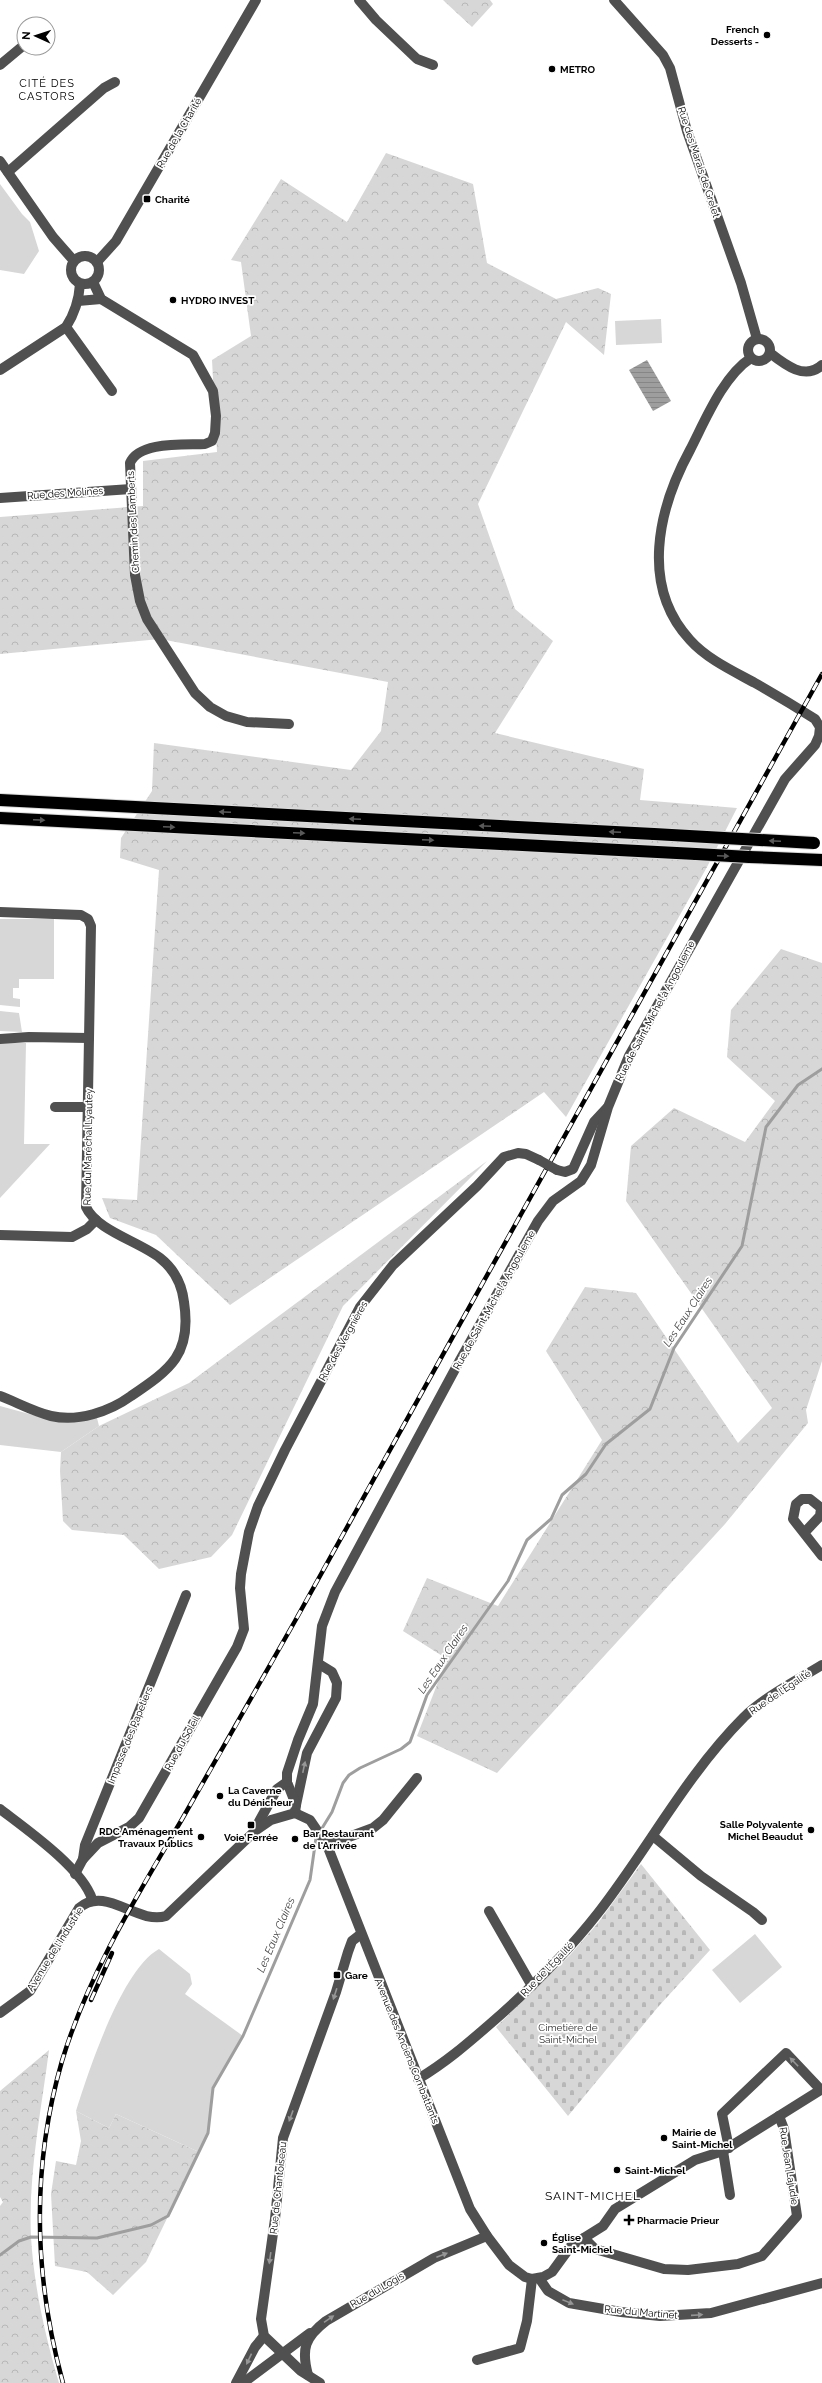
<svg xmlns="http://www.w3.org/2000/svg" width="822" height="2383" viewBox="0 0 822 2383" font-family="Raleway,sans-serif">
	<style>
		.green { fill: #d7d7d7 }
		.forest { fill: url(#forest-crowns) }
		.cemetery { fill: url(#cemetery-stones) }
		.water { fill: url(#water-rules) }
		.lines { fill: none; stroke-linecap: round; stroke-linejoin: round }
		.stream { stroke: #9e9e9e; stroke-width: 3 }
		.highway-casing { stroke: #dbdbdb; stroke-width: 14 }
		.minor { stroke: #505050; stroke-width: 10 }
		.highway { stroke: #000; stroke-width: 12 }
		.rail-casing { stroke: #000; stroke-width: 4.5 }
		.rail { stroke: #fff; stroke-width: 3; stroke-dasharray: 9; stroke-linecap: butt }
		.highway-bridge-casing { stroke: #dbdbdb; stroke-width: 14; stroke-linecap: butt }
		.minor-bridge { stroke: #505050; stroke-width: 10 }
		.highway-bridge { stroke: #000; stroke-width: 12 }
		.oneway { fill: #595959 }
		.oneway2 { fill: #969696 }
		.poi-dot { fill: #000; stroke: #fff; stroke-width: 1.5 }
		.labels { text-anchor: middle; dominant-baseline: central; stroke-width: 3.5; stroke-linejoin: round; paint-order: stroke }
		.poi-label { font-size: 10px; font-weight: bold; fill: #000; stroke: #fff; text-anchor: start }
		.street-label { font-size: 10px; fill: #000; stroke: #fff }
		.park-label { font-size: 10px; fill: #2e2e2e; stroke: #fff }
		.neighbourhood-label { font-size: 11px; letter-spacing: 1px; fill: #000; stroke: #fff }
		.water-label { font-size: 11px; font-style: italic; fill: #3f3f3f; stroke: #fff }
		.quarter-label { font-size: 12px; letter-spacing: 1px; fill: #000; stroke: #fff }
	</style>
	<defs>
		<pattern id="forest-crowns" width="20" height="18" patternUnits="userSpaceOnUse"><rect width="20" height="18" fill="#d7d7d7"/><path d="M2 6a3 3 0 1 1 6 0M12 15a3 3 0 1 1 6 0" fill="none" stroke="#b7b7b7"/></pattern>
		<pattern id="cemetery-stones" width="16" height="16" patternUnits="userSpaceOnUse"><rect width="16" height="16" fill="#d7d7d7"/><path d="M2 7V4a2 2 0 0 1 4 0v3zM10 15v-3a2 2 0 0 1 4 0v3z" fill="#b7b7b7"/></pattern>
		<pattern id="water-rules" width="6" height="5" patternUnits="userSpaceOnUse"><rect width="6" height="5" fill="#9e9e9e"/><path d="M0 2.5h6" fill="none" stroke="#868686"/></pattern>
	</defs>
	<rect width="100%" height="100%" fill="#fff"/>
	<!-- green -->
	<g class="green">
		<path d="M0 184 22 214 30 222 39 251 24 274 0 270Z"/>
		<path d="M661 319 662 343 616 345 615 321Z"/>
		<path d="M0 919H54V979H19V988H13V998L20 999V1007L0 1005Z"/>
		<path d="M0 1011 19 1013 22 1032 0 1031Z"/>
		<path d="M0 1043H26L24 1144H50L0 1198Z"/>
		<path d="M0 1406 44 1418H97L99 1426 61 1452 0 1445Z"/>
		<path d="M755 1934 782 1967 740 2003 712 1970Z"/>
		<path d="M159 1949 190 1974 192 1984 185 1994 243 2036 213 2088 208 2133 199 2152 116 2114 109 2128 76 2111C89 2070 122 1969 159 1949Z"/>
	</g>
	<!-- forest -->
	<g class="forest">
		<path d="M443 0H490L493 4 472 27Z"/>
		<path d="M386 153 473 184 487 263 556 299 598 288 611 294 604 355 566 322 478 504 515 609 553 641 495 733 644 769 640 800 737 808 707 867 566 1117 544 1092 230 1305 156 1235 110 1218 102 1198 137 1200 159 870 120 858 121 838 152 791 154 743 351 770 381 731 388 682 160 639 0 654V517L143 506V461L217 452 212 360 251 336 241 262 231 260 281 179 347 222Z"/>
		<path d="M781 949 822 963V1361L806 1410 808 1423 725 1524 497 1773 417 1736 447 1659 403 1631 427 1578 498 1606 602 1440 546 1351 585 1287 636 1293 738 1443 772 1408 626 1201 631 1146 674 1108 745 1142 775 1101 727 1057 731 1010Z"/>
		<path d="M487 1161 343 1306 232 1535 211 1557 159 1569 124 1535 72 1530 63 1521 60 1471 61 1452 99 1426 189 1383Z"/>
		<path d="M49 2050C41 2112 28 2175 31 2237 34 2287 45 2335 59 2383H0V2206L3 2202 0 2197V2091Z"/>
		<path d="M76 2111 109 2128 116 2114 199 2152 146 2262 113 2295 87 2272 55 2266 51 2194 56 2161 76 2165 81 2141Z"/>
	</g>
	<!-- cemetery -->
	<path class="cemetery" d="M641 1864 710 1950 658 2007 568 2116 496 2027 570 1955 598 1923Z"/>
	<!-- water -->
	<path class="water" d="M647 360 671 401 653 411 629 370Z"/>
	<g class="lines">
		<!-- stream -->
		<path class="stream" d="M0 2255 19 2241 31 2237 97 2238 151 2225 168 2216 208 2133 213 2088 243 2036 277 1957 310 1880 316 1838 332 1812 343 1783 349 1775 360 1768 401 1749 410 1742 427 1695 508 1581 527 1540 551 1519 562 1495 586 1474 606 1444 650 1409 674 1348 742 1246 766 1127 798 1085 822 1069"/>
		<defs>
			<g id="highway">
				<path d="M0 800 654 834"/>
				<path d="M0 818 696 854"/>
				<path d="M749 857 822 860"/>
			</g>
		</defs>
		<!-- highway casing -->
		<use href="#highway" class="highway-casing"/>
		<!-- minor -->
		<g class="minor">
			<path d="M359 0 376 20 417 59 433 65"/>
			<path d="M614 0 663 55 670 68 687 131 741 283 757 339"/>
			<path d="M0 65 24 45"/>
			<path d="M0 161 53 237 74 261"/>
			<path d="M8 172 104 88 115 82"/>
			<circle cx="85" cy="270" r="14"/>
			<path d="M97 262 116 241 256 0"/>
			<path d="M93 282 101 299 193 355 213 391 216 416 215 433 212 441 205 444C184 445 139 441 130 463L135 575 140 601 147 619 195 693 210 707 226 716 247 722 289 724"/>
			<path d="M78 301 101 299"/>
			<path d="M66 327 112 391"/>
			<circle cx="759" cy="350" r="11"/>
			<path d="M770 353C784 364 805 381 822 365"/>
			<path d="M0 370 66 327C75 313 79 300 80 284"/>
			<path d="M0 498 131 489"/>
			<path d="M0 912 81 915 88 919 91 926 86 1207C96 1230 140 1242 160 1258 174 1269 182 1285 184 1302 192 1354 171 1369 131 1396 109 1412 78 1422 51 1416 34 1412 16 1402 0 1396"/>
			<path d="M0 1039 29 1037 89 1038"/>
			<path d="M55 1107H88"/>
			<path d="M557 1170 565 1172 573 1169 594 1122 607 1108"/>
			<path d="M0 1235 72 1237 87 1229 96 1220"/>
			<path d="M804 1533 820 1516 821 1508 810 1499H802L796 1504 793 1519 822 1556"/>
			<path d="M296 1805 307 1753 336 1698 337 1683 332 1672 319 1664"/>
			<path d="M0 1809C26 1829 82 1868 92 1899"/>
			<path d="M295 1813 296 1805 287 1782V1773L298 1740 313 1704 322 1626 335 1592 460 1360 538 1221 553 1201 581 1181 591 1165 608 1107 629 1056 771 804 785 779 815 745 819 736 820 727 815 719C796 707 776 695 755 683 733 671 707 659 690 640 640 586 658 509 690 450 705 421 723 376 751 358"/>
			<path d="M256 1827 277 1789 287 1782"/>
			<path d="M653 1836 701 1876 753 1912 762 1920"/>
			<path d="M327 1845 373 1828 383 1820 417 1778"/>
			<path d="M83 1859 98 1843 129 1827 139 1818 237 1647 244 1629 240 1588 241 1574 249 1532 258 1506 285 1450 360 1307 393 1265 477 1186 504 1157 518 1153 526 1154 539 1160"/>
			<path d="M75 1874 83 1859 85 1845 186 1595"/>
			<path d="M489 1911 532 1986"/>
			<path d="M0 2013 30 1991 79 1908C106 1885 137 1925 166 1916L255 1831 271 1820 295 1813 310 1820 327 1845 470 2209 487 2236 509 2265 525 2277 532 2279 543 2277 552 2272 571 2246 603 2226 615 2209 695 2160 723 2151 822 2089"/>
			<path d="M418 2079C445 2063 467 2044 490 2024 529 1990 566 1954 598 1913 648 1849 686 1775 744 1717 766 1696 796 1681 822 1665"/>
			<path d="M729 2148 722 2114 786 2053 821 2090"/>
			<path d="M723 2151 730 2195"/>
			<path d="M584 2238 595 2249 664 2269 688 2270 738 2264 762 2256 797 2216 784 2129 779 2116"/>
			<path d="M539 2278 548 2291 569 2303 621 2312 660 2316 711 2313 822 2283"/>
			<path d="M477 2360 520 2348 527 2321 532 2279"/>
			<path d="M308 2375C301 2349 305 2337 326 2321L434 2258 487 2236"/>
			<path d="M236 2383 255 2347 264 2336"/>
			<path d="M243 2383 310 2333"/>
			<path d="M320 2383 301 2371 264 2336 261 2319 275 2219 283 2138 336 1992 348 1952 352 1941 361 1934"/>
		</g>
		<!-- highway -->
		<use href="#highway" class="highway"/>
		<defs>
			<g id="rail">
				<path d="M91 2000 112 1953"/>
				<path d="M63 2383C34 2277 31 2168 62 2061 88 1975 135 1899 181 1821 219 1755 257 1688 295 1621 470 1305 646 990 822 674"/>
			</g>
		</defs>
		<!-- rail casing -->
		<use href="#rail" class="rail-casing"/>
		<!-- rail -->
		<use href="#rail" class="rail"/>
		<defs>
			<g id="highway-bridge">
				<path d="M654 834 814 843"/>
				<path d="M696 854 749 857"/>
			</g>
		</defs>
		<!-- highway-bridge casing -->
		<use href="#highway-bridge" class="highway-bridge-casing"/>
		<!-- minor-bridge -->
		<path class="minor-bridge" d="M539 1160 557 1170"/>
		<!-- highway-bridge -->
		<use href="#highway-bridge" class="highway-bridge"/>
	</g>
	<!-- one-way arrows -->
	<defs><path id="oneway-solid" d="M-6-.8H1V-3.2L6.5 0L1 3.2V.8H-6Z"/></defs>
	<g class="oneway">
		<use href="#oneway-solid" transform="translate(225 812) rotate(-177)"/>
		<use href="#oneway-solid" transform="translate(355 819) rotate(-177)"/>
		<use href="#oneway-solid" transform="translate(39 820) rotate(3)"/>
		<use href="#oneway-solid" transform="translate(485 826) rotate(-177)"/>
		<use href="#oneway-solid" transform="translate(169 827) rotate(3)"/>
		<use href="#oneway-solid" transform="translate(615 832) rotate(-177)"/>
		<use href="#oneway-solid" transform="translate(299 833) rotate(3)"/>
		<use href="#oneway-solid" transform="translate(428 840) rotate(3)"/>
		<use href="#oneway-solid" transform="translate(775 841) rotate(-177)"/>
		<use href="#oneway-solid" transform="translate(723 856) rotate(3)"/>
	</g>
	<g class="oneway2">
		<use href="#oneway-solid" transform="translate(304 1767) rotate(-78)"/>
		<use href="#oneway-solid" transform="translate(335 1994) rotate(108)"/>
		<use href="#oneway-solid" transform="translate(794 2062) rotate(-134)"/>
		<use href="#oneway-solid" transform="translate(291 2116) rotate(110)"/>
		<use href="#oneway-solid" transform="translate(442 2255) rotate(-21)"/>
		<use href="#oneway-solid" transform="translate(270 2258) rotate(98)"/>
		<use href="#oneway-solid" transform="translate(568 2302) rotate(22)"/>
		<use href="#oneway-solid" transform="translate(697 2315) rotate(-4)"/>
		<use href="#oneway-solid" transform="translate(329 2319) rotate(-34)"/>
		<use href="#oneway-solid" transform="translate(249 2359) rotate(115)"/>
	</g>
	<!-- markers -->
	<g class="poi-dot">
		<circle cx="767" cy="35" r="4"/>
		<circle cx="552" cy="69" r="4"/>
		<rect x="143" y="195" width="8" height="8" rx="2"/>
		<circle cx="173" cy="300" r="4"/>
		<circle cx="220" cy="1796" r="4"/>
		<rect x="247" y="1821" width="8" height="8" rx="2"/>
		<circle cx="811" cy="1830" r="4"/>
		<circle cx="201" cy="1837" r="4"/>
		<circle cx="295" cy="1839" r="4"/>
		<rect x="333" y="1971" width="8" height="8" rx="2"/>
		<circle cx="664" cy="2138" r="4"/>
		<circle cx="617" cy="2170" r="4"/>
		<path d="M627 2214h4v4h4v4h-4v4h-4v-4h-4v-4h4z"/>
		<circle cx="544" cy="2243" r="4"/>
	</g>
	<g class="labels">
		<!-- poi labels -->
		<g class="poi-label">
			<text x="759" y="29" text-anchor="end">French<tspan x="759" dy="12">Desserts -</tspan></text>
			<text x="560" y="69">METRO</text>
			<text x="155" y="199">Charité</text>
			<text x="181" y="300">HYDRO INVEST</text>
			<text x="228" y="1790">La Caverne<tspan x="228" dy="12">du Dénicheur</tspan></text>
			<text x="803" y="1824" text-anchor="end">Salle Polyvalente<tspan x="803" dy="12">Michel Beaudut</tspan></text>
			<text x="193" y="1831" text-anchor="end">RDC Aménagement<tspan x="193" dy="12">Travaux Publics</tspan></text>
			<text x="303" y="1833">Bar Restaurant<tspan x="303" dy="12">de l'Arrivée</tspan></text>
			<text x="251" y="1837" text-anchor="middle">Voie Ferrée</text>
			<text x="345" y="1975">Gare</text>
			<text x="672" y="2132">Mairie de<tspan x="672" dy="12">Saint-Michel</tspan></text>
			<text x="625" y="2170">Saint-Michel</text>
			<text x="637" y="2220">Pharmacie Prieur</text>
			<text x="552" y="2237">Église<tspan x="552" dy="12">Saint-Michel</tspan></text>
		</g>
		<!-- street labels -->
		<g class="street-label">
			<text transform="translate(179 133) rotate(-60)">Rue de la Charité</text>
			<text transform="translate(699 162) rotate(72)">Rue des Marais de Grelet</text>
			<text transform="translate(65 493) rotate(-4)">Rue des Molines</text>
			<text transform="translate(133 522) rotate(-93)">Chemin des Lamberts</text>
			<text transform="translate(655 1011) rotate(-62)">Rue de Saint-Michel à Angouleme</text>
			<text transform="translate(88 1147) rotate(-89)">Rue du Maréchal Lyautey</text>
			<text transform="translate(494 1300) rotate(-61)">Rue de Saint-Michel à Angouleme</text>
			<text transform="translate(343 1341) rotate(-61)">Rue des Vergnières</text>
			<text transform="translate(780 1692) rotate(-34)">Rue de l'Égalité</text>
			<text transform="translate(130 1735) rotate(-68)">Impasse des Papetiers</text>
			<text transform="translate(182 1743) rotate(-61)">Rue du Soleil</text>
			<text transform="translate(55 1949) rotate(-58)">Avenue de l'Industrie</text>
			<text transform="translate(547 1969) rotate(-46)">Rue de l'Égalité</text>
			<text transform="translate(407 2051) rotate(68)">Avenue des Anciens Combattants</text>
			<text transform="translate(789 2166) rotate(81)">Rue Jean Lajudie</text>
			<text transform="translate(278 2188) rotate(-84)">Rue de Chantoiseau</text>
			<text transform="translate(377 2290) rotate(-30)">Rue du Logis</text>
			<text transform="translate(641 2312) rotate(5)">Rue du Martinet</text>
		</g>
		<!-- park labels -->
		<g class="park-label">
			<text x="568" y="2027">Cimetière de<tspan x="568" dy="12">Saint-Michel</tspan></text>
		</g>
		<!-- neighbourhood labels -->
		<g class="neighbourhood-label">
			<text x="47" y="83">CITÉ DES<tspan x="47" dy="13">CASTORS</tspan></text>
		</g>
		<!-- water labels -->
		<g class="water-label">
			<text transform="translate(688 1312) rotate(-57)">Les Eaux Claires</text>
			<text transform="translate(443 1659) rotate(-56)">Les Eaux Claires</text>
			<text transform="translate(276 1935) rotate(-67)">Les Eaux Claires</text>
		</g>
		<!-- quarter labels -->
		<g class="quarter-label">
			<text x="593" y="2196">SAINT-MICHEL</text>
		</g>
	</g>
	<!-- north arrow -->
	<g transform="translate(36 36) rotate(273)"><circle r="19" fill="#ffffff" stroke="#999999"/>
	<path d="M0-3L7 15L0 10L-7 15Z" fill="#000000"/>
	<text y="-6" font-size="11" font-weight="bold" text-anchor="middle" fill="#000000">N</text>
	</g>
</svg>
